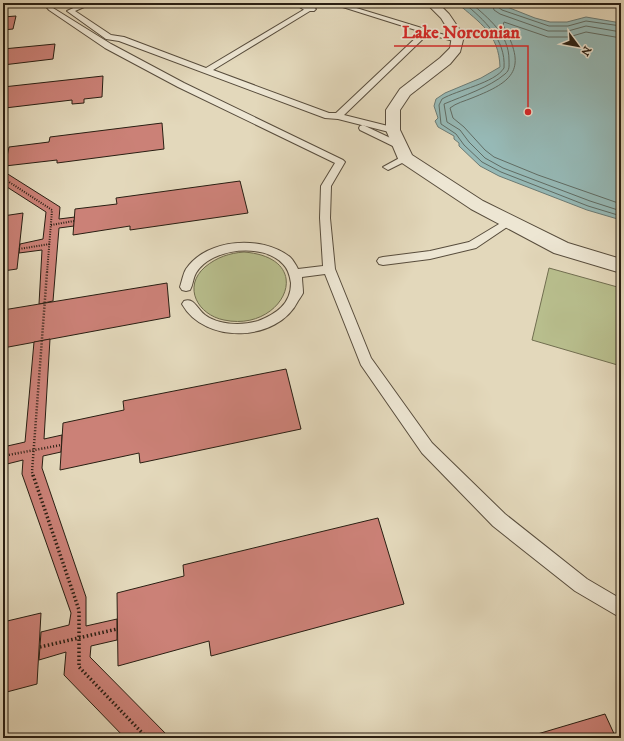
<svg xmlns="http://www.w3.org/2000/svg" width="624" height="741" viewBox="0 0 624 741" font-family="'IM FELL DW Pica',serif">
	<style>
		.green { fill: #b8be8d; stroke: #716e50 }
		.water { fill: #96b9b6; stroke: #6b7b75 }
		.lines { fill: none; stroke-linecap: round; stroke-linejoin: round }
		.shore { stroke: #606c64; stroke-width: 1 }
		.building { fill: #cb8177; stroke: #2a1f13 }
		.service-casing { stroke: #584d3d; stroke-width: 2 }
		.minor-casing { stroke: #584d3d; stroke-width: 2 }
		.path-far2 { stroke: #2a1f13; stroke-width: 2; stroke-dasharray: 1 1.5; stroke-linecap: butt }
		.path-far1 { stroke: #2a1f13; stroke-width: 2.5; stroke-dasharray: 1 2; stroke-linecap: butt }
		.path { stroke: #2a1f13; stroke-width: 3.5; stroke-dasharray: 1.5 2.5; stroke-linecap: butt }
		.service { fill: #ede6d3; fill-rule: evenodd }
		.minor { fill: #ede6d3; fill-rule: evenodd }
		.leader { fill: none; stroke: #d62828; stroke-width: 1.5 }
		.callout-dot { fill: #d62828; stroke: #ede6d3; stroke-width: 1.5 }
		.callout-label { font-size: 18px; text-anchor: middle; font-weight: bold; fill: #d62828; stroke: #ede6d3; stroke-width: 3.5; stroke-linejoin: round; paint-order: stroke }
	</style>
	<rect width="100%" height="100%" fill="#e3d8bb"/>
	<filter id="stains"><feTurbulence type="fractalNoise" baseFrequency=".005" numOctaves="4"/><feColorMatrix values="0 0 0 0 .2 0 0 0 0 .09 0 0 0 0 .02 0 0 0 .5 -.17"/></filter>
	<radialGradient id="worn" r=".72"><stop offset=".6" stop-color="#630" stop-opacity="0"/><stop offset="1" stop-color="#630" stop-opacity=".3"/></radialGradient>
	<!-- green -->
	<g class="green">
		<path d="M244 252C319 258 283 333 224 320 198 315 182 287 205 267 217 257 230 253 244 252Z"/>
		<path d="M549 268 621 288V366L532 340Z"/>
	</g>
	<!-- water -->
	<path class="water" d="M457 3H497L535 18 550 22H567L586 17 621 23V220L587 210 499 176 480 166 459 146V143L454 139V136L438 127 435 121 438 118 434 106 436 99 445 93 481 78 500 67C499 34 480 23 457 3Z"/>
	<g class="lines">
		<!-- shore -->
		<g class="shore">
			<path d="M464 3C484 20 506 39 504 68 495 83 457 90 442 99L439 105 441 124 456 134 464 145 482 162 501 172 588 206 621 216"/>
			<path d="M471 3C489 19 509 34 509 60 509 66 510 70 505 74 490 87 463 96 444 104L447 122 460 130 469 142 485 158 503 168 590 201 621 211"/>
			<path d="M492 3 494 10 500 14 548 31H568L586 26 621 32"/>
			<path d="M497 3 498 7 502 10 549 26H568L586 21 621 26"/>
			<path d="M621 38 586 32 569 37H548L504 22 503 25C527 69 515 81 472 98 465 101 456 103 450 108L453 118 464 127 485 150 494 157 538 175 621 204"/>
		</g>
	</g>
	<!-- building -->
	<g class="building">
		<path d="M16 16 13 29 3 30V17Z"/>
		<path d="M55 44 53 59 3 65V49Z"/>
		<path d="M103 76 102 97 84 99V103L72 104V100L5 108 6 105 3 106V87Z"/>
		<path d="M162 123 164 149 57 163V160L5 166 9 147 49 142 50 137Z"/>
		<path d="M3 171 60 207 59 219 75 217 74 226 59 228 53 301 39 304 42 250 19 253 20 244 43 239 46 212 7 187 3 188Z"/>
		<path d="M240 181 248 213 130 230V226L73 235 75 209 117 204 116 198Z"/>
		<path d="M23 213 17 269 3 271V216Z"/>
		<path d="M167 283 170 317 3 348V310Z"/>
		<path d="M50 339 44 439 62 435 61 452 43 456 42 468 86 597V626L117 619V640L91 646 90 657 170 738H125L64 675 66 652 39 660 41 632 69 625 71 613 22 474 23 460 3 465V447L25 442 34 342Z"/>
		<path d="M286 369 301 429 140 463 139 453 60 470 63 423 124 410 123 401Z"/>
		<path d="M378 518 404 604 211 656 209 641 118 666 117 593 184 576 183 565Z"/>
		<path d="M41 613 37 684 3 693V622Z"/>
		<path d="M605 714 616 738H524Z"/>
	</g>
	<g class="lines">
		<defs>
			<g id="service">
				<path d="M43 3H50L53 8 111 44 184 83 343 160 345 162 331 186 330 218 335 269 371 358 432 443 505 514 587 579 621 599V618L575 591 493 526 422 453 361 365 325 274 302 277C302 282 303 288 303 293 302 295 300 298 298 301 278 342 205 345 182 304L184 301C194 297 197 309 205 315 218 325 242 326 258 321 276 314 291 304 291 283 290 276 288 269 283 264 263 242 211 248 196 273 193 278 193 285 190 290L186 291 182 290 180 287C182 281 183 274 186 269 207 238 262 235 290 257 293 260 296 265 298 269L323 266 320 218 321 186 335 163 178 87 105 48 49 10Z"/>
				<path d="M84 3H93L75 11 111 35 124 37 206 68 315 3H323L213 70 329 113H336L422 32 330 3H340L461 40 457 42 428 34 344 115 396 128 397 130 396 132 393 133 338 119 325 118 119 41 106 39 67 11Z"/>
				<path d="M363 125 403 144 405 146 403 148H397L360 130 359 128 360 126Z"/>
				<path d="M405 155 408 156 410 158 408 160 388 170 383 167Z"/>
				<path d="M509 218 513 219 514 221 513 223 476 248 430 259 383 265 379 264 377 261 379 258 383 257 430 251 469 242Z"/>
			</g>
			<g id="minor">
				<path d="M293 3H307L316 9 314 11H306Z"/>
				<path d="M426 3H438L449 14 464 36 460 52 450 64 410 95 400 110V130L412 155 483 201 568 243 621 259V273L554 253 471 209 399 161 386 130V110L400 89 440 58 450 48 452 36 441 18Z"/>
			</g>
		</defs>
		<!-- service casing -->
		<use href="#service" class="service-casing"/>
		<!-- minor casing -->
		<use href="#minor" class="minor-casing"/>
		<!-- path-far2 -->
		<g class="path-far2">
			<path d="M3 156H7"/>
			<path d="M3 178 52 210 47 273"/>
			<path d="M3 184 8 182"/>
			<path d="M51 225 74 221"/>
			<path d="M19 249 50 244"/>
		</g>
		<!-- path-far1 -->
		<g class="path-far1">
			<path d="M3 456 61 445"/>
			<path d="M33 476 32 472 47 272"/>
		</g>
		<!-- path -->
		<g class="path">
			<path d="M33 475 79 610V667L147 738"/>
			<path d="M40 647 117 629"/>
		</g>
		<!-- service -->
		<use href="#service" class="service"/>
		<!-- minor -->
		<use href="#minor" class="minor"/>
	</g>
	<!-- callouts -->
	<path class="leader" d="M528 112L528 46H394"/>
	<circle class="callout-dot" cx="528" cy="112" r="4"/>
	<g class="callout-label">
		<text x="461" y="38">Lake Norconian</text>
	</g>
	<!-- margin -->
	<rect width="624" height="741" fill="none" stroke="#e3d8bb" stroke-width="16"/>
	<rect x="4" y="4" width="616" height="733" fill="none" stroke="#2a1f13" stroke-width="2"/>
	<rect x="8" y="8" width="608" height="725" fill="none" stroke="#2a1f13"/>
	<!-- north arrow -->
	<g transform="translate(578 46) rotate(122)" stroke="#ede6d3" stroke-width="3" paint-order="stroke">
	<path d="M0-3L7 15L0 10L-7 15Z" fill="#2a1f13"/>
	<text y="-6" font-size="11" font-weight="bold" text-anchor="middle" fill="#2a1f13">N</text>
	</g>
	<rect width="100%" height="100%" filter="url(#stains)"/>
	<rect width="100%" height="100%" fill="url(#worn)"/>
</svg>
